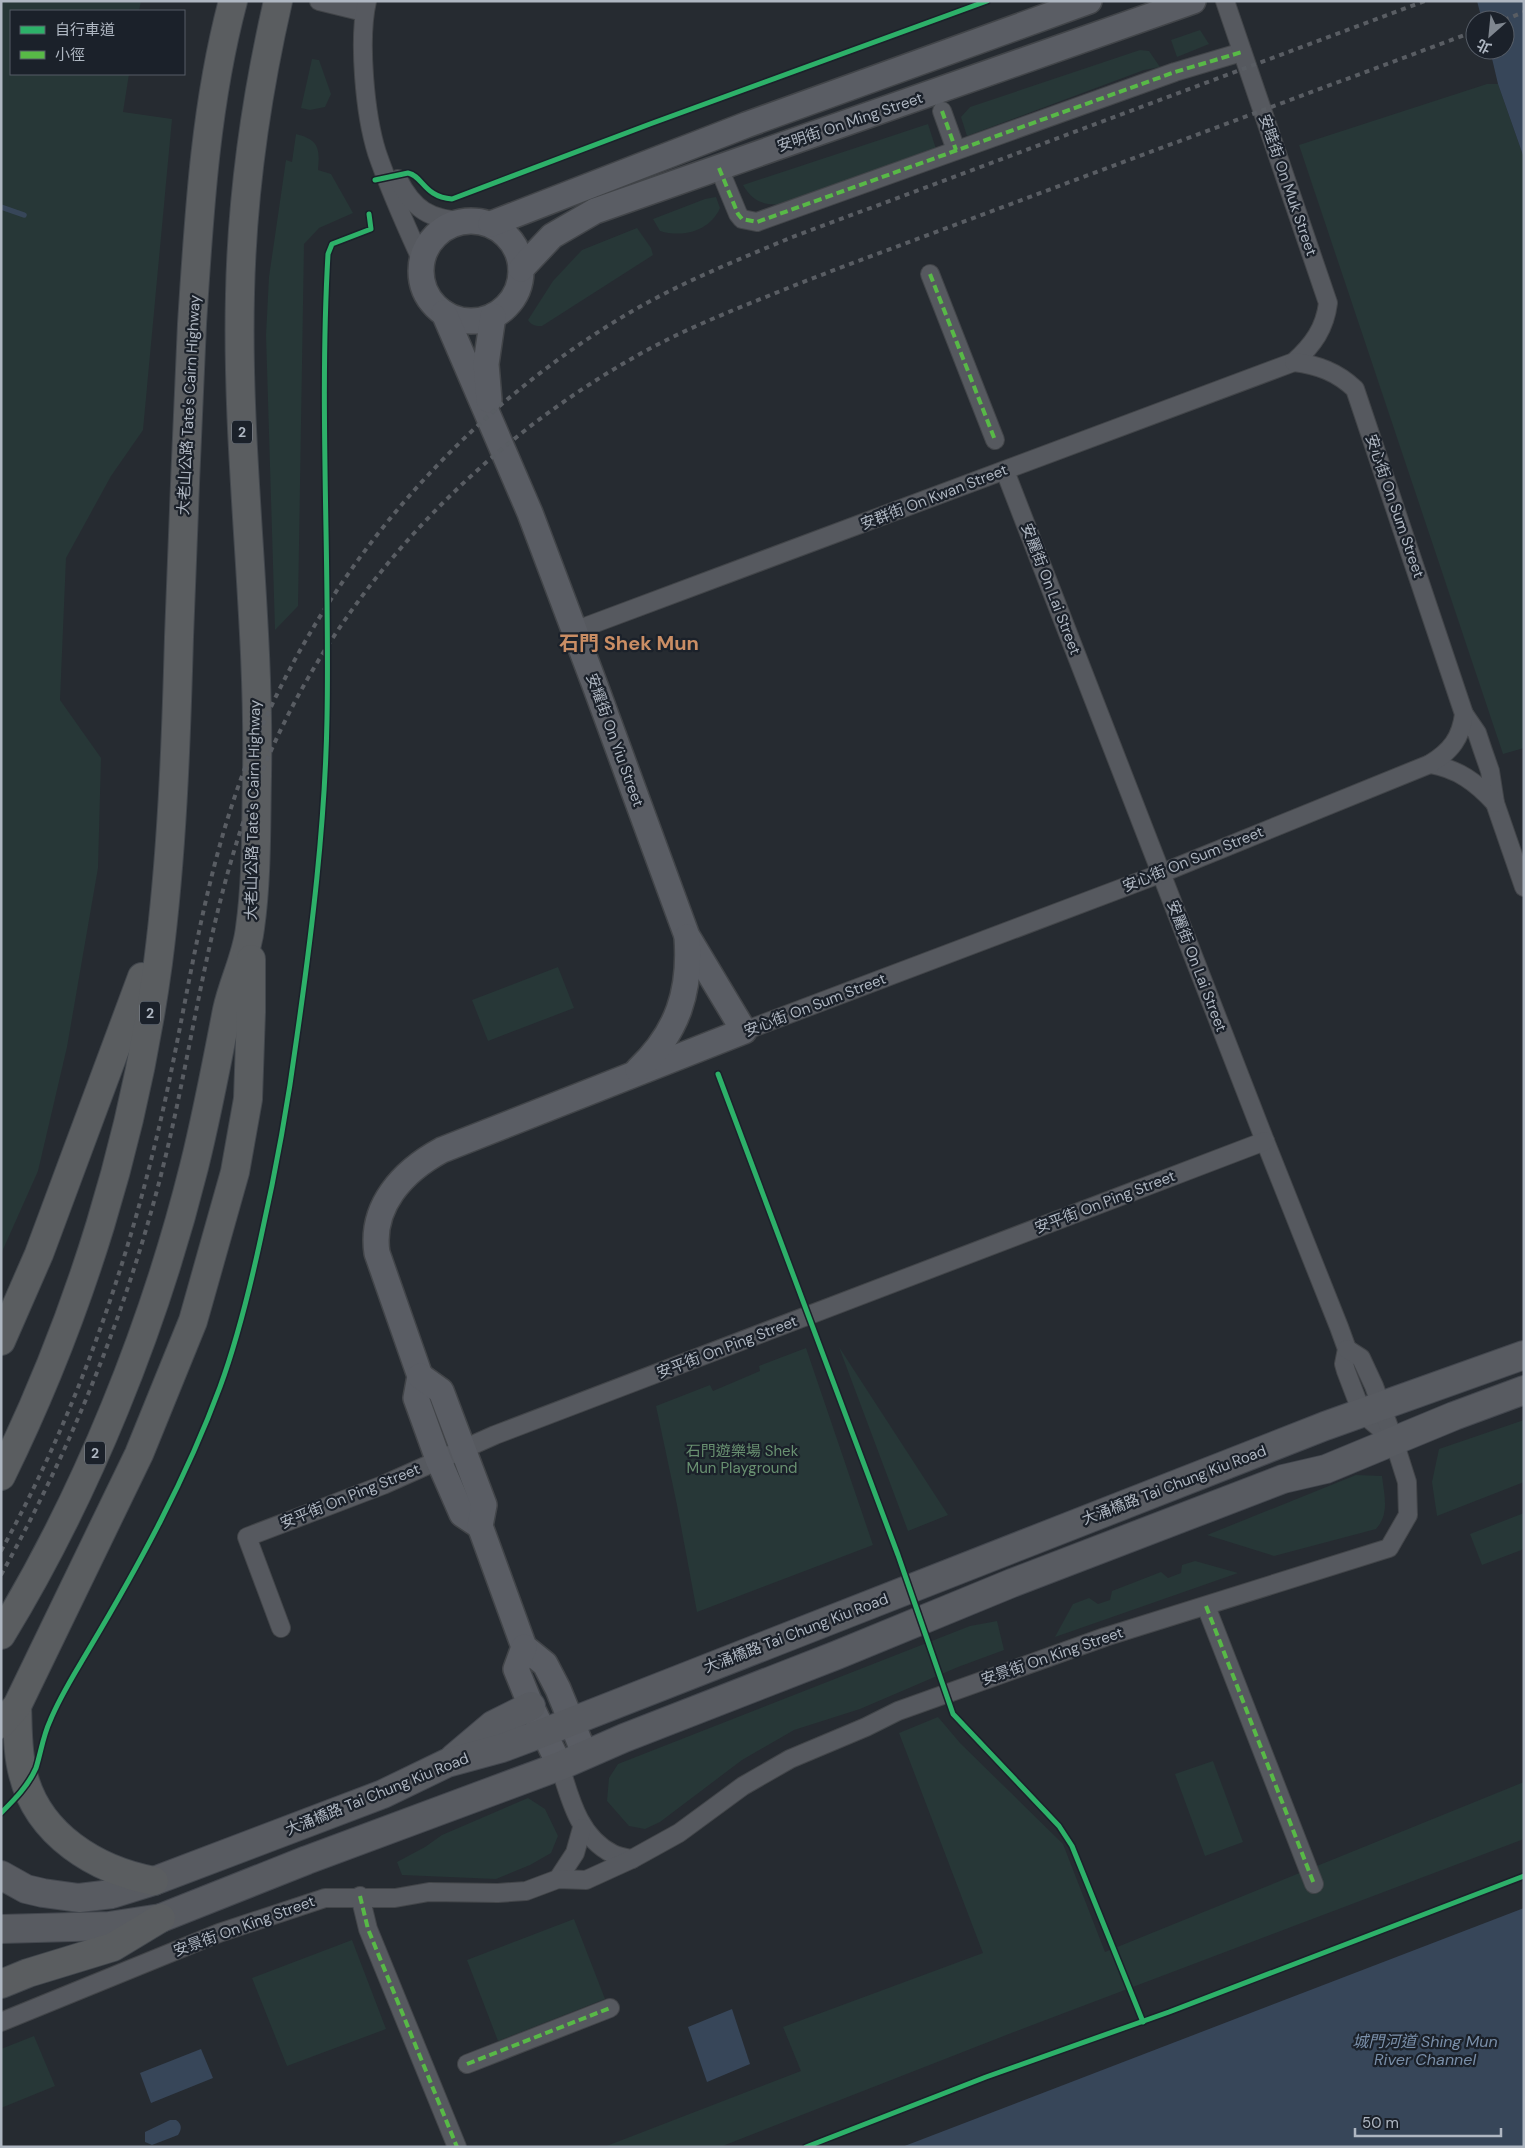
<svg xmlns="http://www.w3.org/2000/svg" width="1525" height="2148" viewBox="0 0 1525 2148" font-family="'DM Sans','Noto Sans TC',sans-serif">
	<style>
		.green { fill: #273737 }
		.water { fill: #374659 }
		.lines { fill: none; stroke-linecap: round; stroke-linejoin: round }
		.stream { stroke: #374659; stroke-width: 5.5 }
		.street-casing { stroke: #424549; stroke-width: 20 }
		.secondary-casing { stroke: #424549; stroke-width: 28 }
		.primary-casing { stroke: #43474e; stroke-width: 30 }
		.highway-casing { stroke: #42474d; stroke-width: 30 }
		.street { stroke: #56595f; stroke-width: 18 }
		.secondary { stroke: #5a5d64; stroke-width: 25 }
		.primary { stroke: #585b61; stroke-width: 28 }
		.highway { stroke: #5a5d60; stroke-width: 28 }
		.rail { stroke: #595d63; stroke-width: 4; stroke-dasharray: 5 5; stroke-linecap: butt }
		.quiet { stroke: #58b947; stroke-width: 4; stroke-dasharray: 8 4; stroke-linecap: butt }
		.cycleway-casing { stroke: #1b212a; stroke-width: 8 }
		.cycleway { stroke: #2db169; stroke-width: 5 }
		.labels { text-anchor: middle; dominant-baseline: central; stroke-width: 4.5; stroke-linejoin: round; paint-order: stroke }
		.shield { fill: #1b212a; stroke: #838a94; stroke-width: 1 }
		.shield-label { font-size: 14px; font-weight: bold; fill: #afb7c2 }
		.street-label { font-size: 15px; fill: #afb7c2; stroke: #1b212a }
		.park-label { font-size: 15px; fill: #699171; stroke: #1b212a }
		.water-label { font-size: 16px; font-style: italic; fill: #7a8fa9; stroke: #1b212a }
		.district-label { font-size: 20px; font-weight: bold; fill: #c98d64; stroke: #1b212a }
	</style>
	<rect width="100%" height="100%" fill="#262b31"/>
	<!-- green -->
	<g class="green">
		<path d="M1 1H141L139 11H11V74H129L123 112 172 119 143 430 111 476 66 558 60 700 101 758 98 868 67 1047 38 1171 1 1254Z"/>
		<path d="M1200 30 1209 44 1177 57 1171 40Z"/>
		<path d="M1140 50 1149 51 1160 67 1144 70 967 136 961 117 970 107Z"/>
		<path d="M312 59 319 60 331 94 325 107 310 110 301 108Z"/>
		<path d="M1487 84H1498L1524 158V748L1503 754 1299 145Z"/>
		<path d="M928 124 936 149 784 204C764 206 753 202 743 185Z"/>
		<path d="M296 134C319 140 320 148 318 170L331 174 353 213 319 228 304 244 298 606 275 630 266 335 269 277 286 160 292 162Z"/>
		<path d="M716 197 720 208C710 231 683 238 660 231L653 219 705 199Z"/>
		<path d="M637 228 651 248 653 255 542 326C536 326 532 326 528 320L553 281 582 250Z"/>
		<path d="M558 967 574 1008 488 1041 472 1000Z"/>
		<path d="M839 1347 948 1515 908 1531Z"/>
		<path d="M806 1348 873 1545 697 1612 677 1505 656 1406 710 1385 713 1391 760 1371 759 1366Z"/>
		<path d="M1524 1420V1482L1437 1516 1432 1482 1439 1449Z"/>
		<path d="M1356 1475 1382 1476C1384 1495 1390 1513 1376 1529L1274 1556 1207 1535Z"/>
		<path d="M1524 1513V1549L1482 1565 1470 1534Z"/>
		<path d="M1195 1561 1238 1573 1055 1637 1073 1604 1089 1598 1098 1604 1110 1600 1112 1591 1161 1572 1168 1578 1181 1573 1182 1565Z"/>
		<path d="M997 1621 1004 1650 958 1667 860 1709 794 1730 742 1760 660 1822 645 1829 629 1826 607 1801 609 1778 618 1764 970 1626Z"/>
		<path d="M938 1717 960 1743 1063 1844 1105 1952 1524 1782V1839L1014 2032 720 2147H604L801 2071 783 2027 983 1953 899 1733Z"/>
		<path d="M1213 1761 1243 1842 1205 1856 1175 1774Z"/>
		<path d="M528 1798 545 1809 558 1836 551 1853 530 1865 496 1879 402 1875 397 1862 425 1847 442 1835Z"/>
		<path d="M574 1919 605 1999 498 2041 467 1960Z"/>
		<path d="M352 1940 386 2029 287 2066 252 1978Z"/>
		<path d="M34 2036 55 2086 1 2108V2049Z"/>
	</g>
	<!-- water -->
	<g class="water">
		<path d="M1477 1H1524V158L1498 84 1490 50H1505V20H1482Z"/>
		<path d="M1524 1908V2147H902Z"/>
		<path d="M732 2009 750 2064 707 2082 688 2027Z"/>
		<path d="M201 2049 213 2078 151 2103 140 2073Z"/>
		<path d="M170 2120H176C182 2124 182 2129 178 2135L152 2145 145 2142V2132Z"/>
	</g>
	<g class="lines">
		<!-- stream -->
		<path class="stream" d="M1 207 24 215"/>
		<defs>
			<g id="street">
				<path d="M319 1 364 12"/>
				<path d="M367 1C358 40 365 115 377 153 389 188 405 224 421 259"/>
				<path d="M942 111 956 150"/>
				<path d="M719 168 738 214 742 219 757 222 1175 72 1242 52"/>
				<path d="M398 179C413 209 430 220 464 221"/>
				<path d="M930 274 995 440"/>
				<path d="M1005 471 1265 1141 1339 1327 1347 1349 1344 1364 1346 1371 1362 1413 1394 1440"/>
				<path d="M574 631 1294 362C1313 345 1325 328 1328 303L1225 1"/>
				<path d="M1464 714 1477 733 1482 748 1490 771 1495 803 1524 887"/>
				<path d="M1430 764C1458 769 1476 782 1495 803"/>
				<path d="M744 1031 1162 873 1430 764C1451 751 1461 738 1464 714L1355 389C1337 372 1318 365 1294 362"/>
				<path d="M1206 1606 1314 1884"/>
				<path d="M281 1628 247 1537 383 1485 495 1435 1265 1141"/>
				<path d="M560 1766C570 1799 579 1837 613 1854 619 1857 626 1858 632 1859"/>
				<path d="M558 1879 575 1853 582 1828"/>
				<path d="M360 1896 368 1929 457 2147"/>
				<path d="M1 2022 219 1933 325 1898H395L429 1892 498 1893 526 1891 558 1879 586 1880 632 1859 679 1833 743 1786 790 1759 866 1727 898 1711 1105 1637 1389 1548 1408 1515 1407 1482 1394 1441 1374 1386 1361 1358 1347 1349"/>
				<path d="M467 2064 610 2008"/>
			</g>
			<g id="secondary">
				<circle cx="471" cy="271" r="50"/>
				<path d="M491 224 746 125 1089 1"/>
				<path d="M521 269 552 236 595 211 1193 1"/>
				<path d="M444 313 530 513 596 688 687 936 744 1031 442 1150C403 1171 370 1206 377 1253L420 1376 416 1398 438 1459 462 1514 480 1526"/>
				<path d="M489 400 486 364 493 316"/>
				<path d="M638 1070C678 1032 691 991 687 937"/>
				<path d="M420 1376 441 1391 484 1505 480 1526 524 1647 545 1664 558 1689 585 1755"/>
				<path d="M524 1647 516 1669 531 1706 560 1766"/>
			</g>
			<g id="primary">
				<path d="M454 1758 493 1725 531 1706"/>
				<path d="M1 1875 26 1889 43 1893 79 1898 112 1894 154 1881 383 1794 447 1763 502 1748 545 1732 1325 1426 1524 1355"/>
				<path d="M1 1929 109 1926 161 1918 307 1860 560 1766 624 1738 837 1655 1012 1583 1283 1479 1326 1469 1454 1416 1524 1390"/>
			</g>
			<g id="highway">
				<path d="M1 1341 39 1254 142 977"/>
				<path d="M1 1476C80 1315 134 1140 158 963 172 855 176 746 179 637 183 533 187 428 192 324 199 216 205 106 233 1"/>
				<path d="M1 1635C87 1494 154 1327 194 1167 207 1115 217 1062 227 1010 233 982 247 956 250 928 257 879 256 826 257 776 260 615 236 455 240 294 242 196 256 97 278 1"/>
				<path d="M17 1706C18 1728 17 1752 23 1774 38 1835 96 1870 154 1881"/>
				<path d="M1 1724 17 1706 139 1454 193 1321 235 1172 248 1099 251 1012V959"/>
				<path d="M1 1984 28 1973 113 1947 161 1918"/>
			</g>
		</defs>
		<!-- street casing -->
		<use href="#street" class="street-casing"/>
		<!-- secondary casing -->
		<use href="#secondary" class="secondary-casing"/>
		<!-- primary casing -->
		<use href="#primary" class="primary-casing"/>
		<!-- highway casing -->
		<use href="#highway" class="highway-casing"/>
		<!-- street -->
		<use href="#street" class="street"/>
		<!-- secondary -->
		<use href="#secondary" class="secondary"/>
		<!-- primary -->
		<use href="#primary" class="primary"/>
		<!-- highway -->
		<use href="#highway" class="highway"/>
		<!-- rail -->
		<g class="rail">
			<path d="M1504 20 1524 12"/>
			<path d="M1 1551C71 1424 121 1285 155 1144 184 1027 197 905 237 790 306 592 449 419 629 313 680 283 735 261 790 238L1425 1"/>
			<path d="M1 1575C76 1440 134 1293 169 1142 195 1029 210 912 250 803 320 608 469 447 649 349 694 325 741 307 788 288 856 261 926 236 995 210 1155 150 1315 91 1475 31"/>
		</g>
		<!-- quiet -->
		<g class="quiet">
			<path d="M942 111 956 150"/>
			<path d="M719 168 738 214 742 219 757 222 1175 72 1242 52"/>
			<path d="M930 274 995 440"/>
			<path d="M1206 1606 1314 1884"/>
			<path d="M360 1896 368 1929 457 2147"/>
			<path d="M467 2064 610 2008"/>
		</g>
		<defs>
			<g id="cycleway">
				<path d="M375 180 408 173C423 176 424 197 452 199L650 124 987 1"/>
				<path d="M718 1074 898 1555 953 1714 1059 1826 1072 1846 1143 2022"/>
				<path d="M1 1813C15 1799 28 1786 36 1768 41 1752 43 1736 50 1721 60 1696 75 1673 89 1649 139 1565 186 1479 220 1387 238 1338 250 1288 261 1237 276 1170 288 1104 297 1036 312 931 325 825 327 719 330 564 319 409 328 254L332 244 371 229 369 214"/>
				<path d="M806 2147 986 2077 1169 2012 1524 1876"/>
			</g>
		</defs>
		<!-- cycleway casing -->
		<use href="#cycleway" class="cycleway-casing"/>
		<!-- cycleway -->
		<use href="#cycleway" class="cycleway"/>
	</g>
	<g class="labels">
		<!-- shield labels -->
		<g class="shield">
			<rect x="232" y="420.5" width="20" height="23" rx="4"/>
			<rect x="140" y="1001.5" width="20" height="23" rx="4"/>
			<rect x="85" y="1441.5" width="20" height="23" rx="4"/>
		</g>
		<g class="shield-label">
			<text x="242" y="432">2</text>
			<text x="150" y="1013">2</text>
			<text x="95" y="1453">2</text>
		</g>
		<!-- street labels -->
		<g class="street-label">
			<text transform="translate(850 122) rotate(-19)">安明街 On Ming Street</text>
			<text transform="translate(1288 185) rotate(71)">安睦街 On Muk Street</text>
			<text transform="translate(189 405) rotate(-87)">大老山公路 Tate's Cairn Highway</text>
			<text transform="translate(934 497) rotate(-21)">安群街 On Kwan Street</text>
			<text transform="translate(1395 506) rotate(71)">安心街 On Sum Street</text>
			<text transform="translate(1051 589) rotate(69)">安麗街 On Lai Street</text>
			<text transform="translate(615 740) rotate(70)">安耀街 On Yiu Street</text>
			<text transform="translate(253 810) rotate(-89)">大老山公路 Tate's Cairn Highway</text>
			<text transform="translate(1193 859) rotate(-22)">安心街 On Sum Street</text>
			<text transform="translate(1197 966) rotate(69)">安麗街 On Lai Street</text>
			<text transform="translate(815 1005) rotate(-21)">安心街 On Sum Street</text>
			<text transform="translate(1105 1202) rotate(-21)">安平街 On Ping Street</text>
			<text transform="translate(727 1347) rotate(-21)">安平街 On Ping Street</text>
			<text transform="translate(1174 1485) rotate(-21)">大涌橋路 Tai Chung Kiu Road</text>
			<text transform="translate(350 1496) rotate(-22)">安平街 On Ping Street</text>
			<text transform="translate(796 1633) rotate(-21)">大涌橋路 Tai Chung Kiu Road</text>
			<text transform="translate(1052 1656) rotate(-19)">安景街 On King Street</text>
			<text transform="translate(377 1794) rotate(-22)">大涌橋路 Tai Chung Kiu Road</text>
			<text transform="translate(244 1926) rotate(-20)">安景街 On King Street</text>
		</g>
		<!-- park labels -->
		<g class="park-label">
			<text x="742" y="1451">石門遊樂場 Shek<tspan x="742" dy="17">Mun Playground</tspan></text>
		</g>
		<!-- water labels -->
		<g class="water-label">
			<text x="1425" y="2041">城門河道 Shing Mun<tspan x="1425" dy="18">River Channel</tspan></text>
		</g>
		<!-- district labels -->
		<g class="district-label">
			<text x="629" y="643">石門 Shek Mun</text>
		</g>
	</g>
	<!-- border -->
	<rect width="1525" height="2148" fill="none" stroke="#afb7c2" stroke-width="5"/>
	<!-- legend -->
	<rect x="10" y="10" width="175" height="65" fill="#1b212a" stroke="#565d67"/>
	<rect x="20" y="26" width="25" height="8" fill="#2db169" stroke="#565d67"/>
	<text x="55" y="35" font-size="15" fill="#afb7c2">自行車道</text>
	<rect x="20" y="51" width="25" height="8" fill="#58b947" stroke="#565d67"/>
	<text x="55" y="60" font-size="15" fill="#afb7c2">小徑</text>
	<!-- north arrow -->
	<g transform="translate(1490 35) rotate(207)"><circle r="24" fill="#1b212a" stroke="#565d67"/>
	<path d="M0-4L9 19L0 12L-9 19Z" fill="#7f868f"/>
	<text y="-8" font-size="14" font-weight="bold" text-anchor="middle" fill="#afb7c2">北</text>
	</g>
	<!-- scale -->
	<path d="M1355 2128v8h146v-8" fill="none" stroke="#afb7c2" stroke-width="2.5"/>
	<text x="1362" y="2128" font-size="15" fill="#afb7c2" stroke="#1b212a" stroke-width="4" paint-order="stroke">50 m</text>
</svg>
